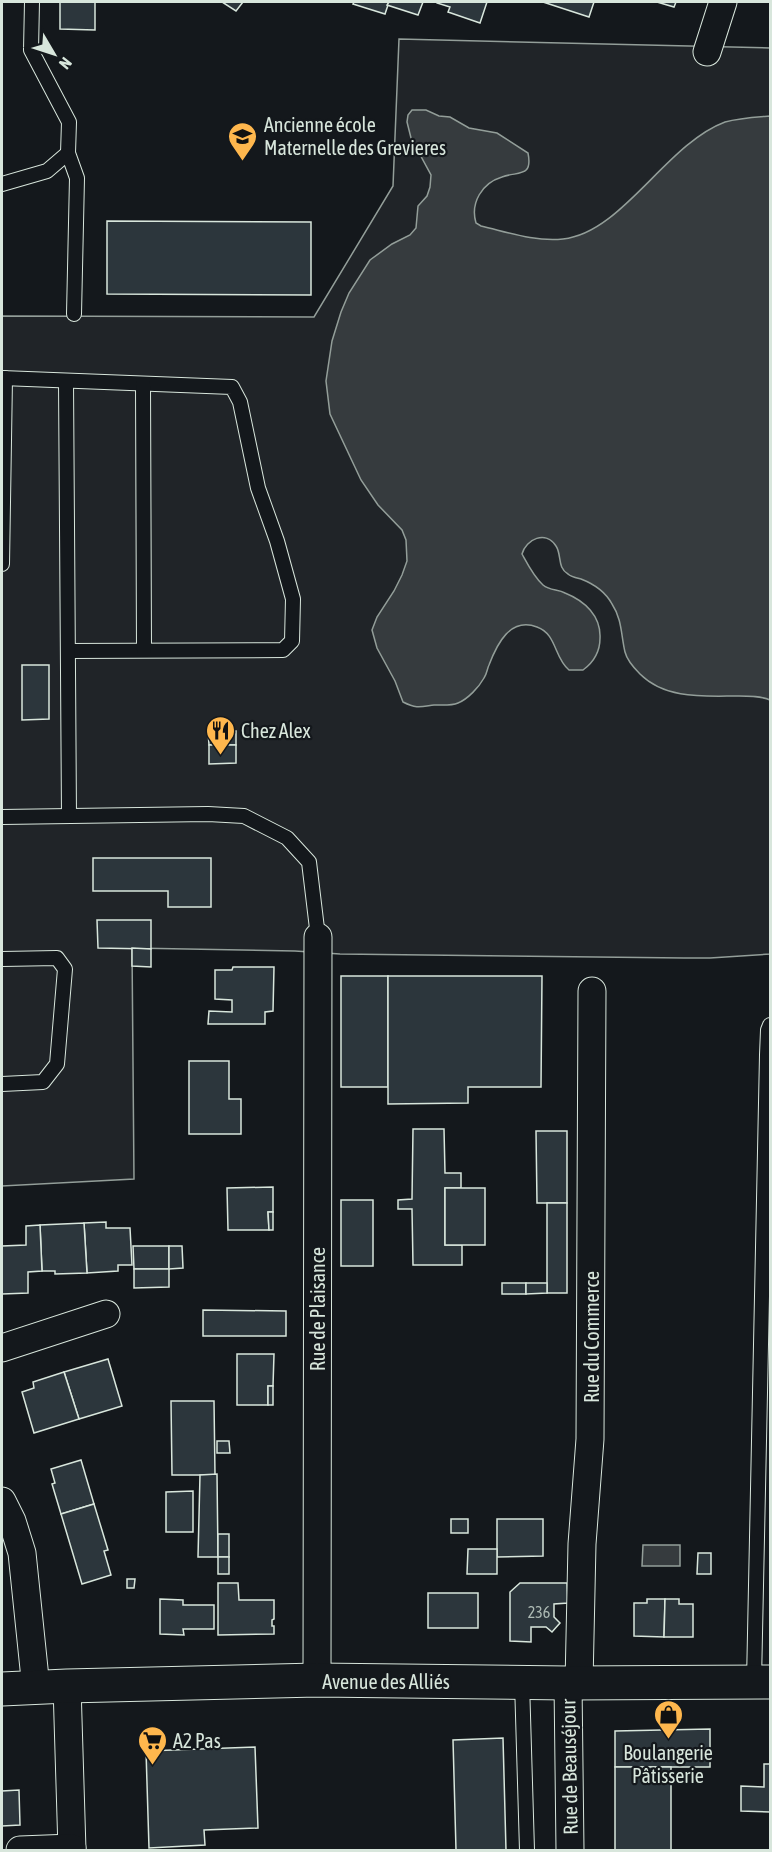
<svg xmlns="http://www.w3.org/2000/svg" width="772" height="1852" viewBox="0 0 772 1852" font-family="'Asap Condensed',sans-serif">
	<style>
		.green { fill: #202428; stroke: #939e99; stroke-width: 1.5 }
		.water { fill: #363b3e; stroke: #939e99; stroke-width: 1.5 }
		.building { fill: #2c363c; stroke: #d8e6dc; stroke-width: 1.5 }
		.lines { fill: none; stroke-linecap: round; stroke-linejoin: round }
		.lane-casing { stroke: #d8e6dc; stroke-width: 16 }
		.street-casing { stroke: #d8e6dc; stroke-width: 29 }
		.secondary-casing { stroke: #d8e6dc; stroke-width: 35 }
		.lane { stroke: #14181c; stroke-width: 14 }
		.street { stroke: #14181c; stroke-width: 27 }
		.secondary { stroke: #14181c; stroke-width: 33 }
		.labels { text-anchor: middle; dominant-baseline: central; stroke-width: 4.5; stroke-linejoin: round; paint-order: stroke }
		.number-label { font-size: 16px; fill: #adbab4 }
		.poi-label { font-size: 20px; fill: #d8e6dc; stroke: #14181c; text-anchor: start }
		.street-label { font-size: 20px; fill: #d8e6dc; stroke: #14181c }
	</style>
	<rect width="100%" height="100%" fill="#14181c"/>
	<!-- green -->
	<path class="green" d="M399 39 770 48V954L710 958H684L340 954 295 951 132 948 134 1179 2 1186V316L314 317 393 186Z"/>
	<!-- water -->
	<g class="water">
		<path d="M412 110H426L439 116 450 117 469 128 497 133 528 153C533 178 518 171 502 177 482 183 470 203 476 223L481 226C507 232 535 242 563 239 622 233 666 144 725 122 739 118 756 117 770 116V700C761 696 750 696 739 696 705 696 666 700 640 674 634 668 627 660 625 652 621 635 622 619 612 604 605 591 594 584 581 579 577 578 571 577 568 574 557 568 562 555 556 546 546 530 526 539 522 554 528 565 534 577 543 585 550 591 558 589 565 593 585 601 601 616 600 638 600 651 594 662 583 670H569C554 658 557 634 537 627 510 617 497 644 489 665 487 669 487 674 484 678 479 687 468 699 458 703 451 706 442 705 434 705 420 707 417 709 403 702L395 681 377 648 372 630 377 617 394 591 402 575 407 561 406 540 402 530 378 505 361 480 330 414 326 381 332 341 341 312 349 293 370 260 392 244 410 235 416 228 418 206 427 196 430 187 431 175 411 138 407 122 408 115Z"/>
		<path d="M643 1545H680V1566H642Z"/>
	</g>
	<!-- building -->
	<g class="building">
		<path d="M60 2H95V30L60 29Z"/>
		<path d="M222 2H243L236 11Z"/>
		<path d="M354 2H389L385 14 353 4Z"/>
		<path d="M389 2H423L418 15 387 5Z"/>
		<path d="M543 2H594L589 17Z"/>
		<path d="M657 2H676L674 7Z"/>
		<path d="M437 3V2H487L480 23 448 12 450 7Z"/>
		<path d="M107 221 311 222V295L107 294Z"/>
		<path d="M22 665H49V719L22 720Z"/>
		<path d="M208 731H236V745H209Z"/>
		<path d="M209 745H236V763L209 764Z"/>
		<path d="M93 858H211V907H168V891H93Z"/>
		<path d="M97 920H151V949L98 948Z"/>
		<path d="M132 948 151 949V967L132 966Z"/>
		<path d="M233 967H274L273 1011 265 1012V1024H208L209 1011 232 1012V1000L215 999V970H232Z"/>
		<rect x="341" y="976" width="47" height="111"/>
		<path d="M388 976H542L541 1087H468V1103L388 1104Z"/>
		<path d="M189 1061H229V1099H241V1134H189Z"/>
		<path d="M413 1129H444L445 1173H461V1188H445V1245H462V1265H413L412 1209H398V1200L412 1199Z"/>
		<path d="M536 1131H567V1203H537Z"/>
		<path d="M273 1187V1212H268L269 1230H228L227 1188Z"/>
		<rect x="445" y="1188" width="40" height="57"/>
		<rect x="341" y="1200" width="32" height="66"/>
		<rect x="547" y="1203" width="20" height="90"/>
		<path d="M268 1212H273V1230H269Z"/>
		<path d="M106 1222V1228H130L132 1265H118V1271L87 1273 84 1223Z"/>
		<path d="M84 1223 87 1273 55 1274V1271H42L40 1225Z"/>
		<path d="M40 1225 42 1271 28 1272V1293L2 1294V1246L26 1245V1226Z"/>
		<path d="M133 1246H169V1269H134Z"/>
		<path d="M169 1246H182L183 1268 169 1269Z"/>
		<path d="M134 1269H169V1287L134 1288Z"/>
		<rect x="502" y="1283" width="24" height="11"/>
		<path d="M526 1283H547V1293L526 1294Z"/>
		<path d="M203 1310 286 1311V1336H203Z"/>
		<path d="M237 1354H274L273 1386H268V1405H237Z"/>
		<path d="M108 1359 122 1406 79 1419 64 1372Z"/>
		<path d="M64 1372 79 1419 34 1433 22 1392 34 1388 33 1382Z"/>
		<rect x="268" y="1386" width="5" height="19"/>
		<path d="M171 1401H214L215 1475H172Z"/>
		<path d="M217 1441H229L230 1453H217Z"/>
		<path d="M81 1460 94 1504 61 1514 52 1484 55 1483 51 1469Z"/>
		<path d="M217 1474 218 1557H198L200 1475Z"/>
		<path d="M193 1491V1532H166V1492Z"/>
		<path d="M94 1504 108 1550 104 1551 111 1575 82 1584 61 1514Z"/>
		<rect x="451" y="1519" width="17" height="14"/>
		<path d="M497 1519H543V1556L497 1557Z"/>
		<rect x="218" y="1534" width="11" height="23"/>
		<path d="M468 1549H497V1574H467Z"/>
		<path d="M698 1553H711V1574H697Z"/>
		<rect x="218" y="1557" width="11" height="17"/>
		<path d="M127 1579H135L134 1588H127Z"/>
		<path d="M218 1583H238L239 1600H274V1619L272 1620V1626H274V1634L218 1635Z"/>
		<path d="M520 1583H567L568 1603 554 1604V1617L560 1623 552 1632 546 1627H531V1642L510 1641V1592Z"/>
		<rect x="428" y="1593" width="50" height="35"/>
		<path d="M160 1599 183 1600V1605H214V1629H183L184 1635 160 1634Z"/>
		<path d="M647 1599H665L664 1637 634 1636V1603H647Z"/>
		<path d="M665 1599H679V1604H693V1637H664Z"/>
		<path d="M710 1729V1767H615V1731Z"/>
		<path d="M503 1738 506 1850H456L453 1740Z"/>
		<path d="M255 1747 258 1828 204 1830 205 1845 149 1848 146 1751Z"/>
		<path d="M764 1764H770V1812L741 1811V1786L764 1787Z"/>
		<rect x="615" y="1767" width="56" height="83"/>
		<path d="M19 1790 20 1825 2 1826V1791Z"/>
	</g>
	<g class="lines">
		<defs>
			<g id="lane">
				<path d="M32 2 31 50 69 122 68 153 77 178 74 314"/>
				<path d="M2 184 47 171 68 153"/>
				<path d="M2 378 232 387 240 402 258 488 277 541 293 599 292 641 283 650 68 651"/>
				<path d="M66 382 69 816"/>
				<path d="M143 384 144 650"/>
				<path d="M2 564 5 378"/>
				<path d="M2 817 208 814 244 816 287 838 309 862 318 937"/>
				<path d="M2 959 57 958 65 969 57 1064 43 1082 2 1084"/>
				<path d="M522 1682 527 1850"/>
				<path d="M754 1682 767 1055 768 1030 770 1025"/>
			</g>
			<g id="street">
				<path d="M707 52 723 2"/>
				<path d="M2 1348 106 1314"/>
				<path d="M2 1501 12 1521 22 1553 36 1688"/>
				<path d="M317 1680 318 937"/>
				<path d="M568 1683 570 1850"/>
				<path d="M579 1683 582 1544 590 1439 592 991"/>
				<path d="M67 1686 72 1850"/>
				<path d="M20 1850 72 1848"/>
			</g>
			<path id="secondary" d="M2 1689 67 1686 317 1680 568 1683 770 1682"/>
		</defs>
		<!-- lane casing -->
		<use href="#lane" class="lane-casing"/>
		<!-- street casing -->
		<use href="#street" class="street-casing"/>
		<!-- secondary casing -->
		<use href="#secondary" class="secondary-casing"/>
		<!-- lane -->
		<use href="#lane" class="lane"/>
		<!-- street -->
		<use href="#street" class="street"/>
		<!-- secondary -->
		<use href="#secondary" class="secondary"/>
	</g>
	<!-- icons -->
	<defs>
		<symbol id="school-pin" viewBox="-11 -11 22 30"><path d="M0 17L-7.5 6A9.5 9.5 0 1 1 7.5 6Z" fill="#ffb74d" stroke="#14181c"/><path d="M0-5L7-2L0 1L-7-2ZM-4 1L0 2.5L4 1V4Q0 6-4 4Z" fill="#111"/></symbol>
		<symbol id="restaurant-pin" viewBox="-11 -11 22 30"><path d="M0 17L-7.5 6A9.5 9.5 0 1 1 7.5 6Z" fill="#ffb74d" stroke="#14181c"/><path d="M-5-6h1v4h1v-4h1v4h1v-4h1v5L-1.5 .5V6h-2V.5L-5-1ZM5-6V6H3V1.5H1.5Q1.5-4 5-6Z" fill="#111"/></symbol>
		<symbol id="shop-pin" viewBox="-11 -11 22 30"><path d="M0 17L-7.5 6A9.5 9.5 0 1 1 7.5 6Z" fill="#ffb74d" stroke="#14181c"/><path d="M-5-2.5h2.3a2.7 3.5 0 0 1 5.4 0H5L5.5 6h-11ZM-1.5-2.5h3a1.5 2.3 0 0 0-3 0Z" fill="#111"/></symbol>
		<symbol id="supermarket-pin" viewBox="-11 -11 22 30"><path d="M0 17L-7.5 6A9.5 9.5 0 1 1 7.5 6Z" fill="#ffb74d" stroke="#14181c"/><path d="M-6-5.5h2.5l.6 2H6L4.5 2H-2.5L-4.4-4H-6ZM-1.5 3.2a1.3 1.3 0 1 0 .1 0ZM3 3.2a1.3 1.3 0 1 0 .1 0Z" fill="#111"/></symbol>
	</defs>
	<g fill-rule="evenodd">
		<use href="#school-pin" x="226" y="120" width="33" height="45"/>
		<use href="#restaurant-pin" x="204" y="714" width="33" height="45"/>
		<use href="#shop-pin" x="652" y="1698" width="33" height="45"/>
		<use href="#supermarket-pin" x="136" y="1724" width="33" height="45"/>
	</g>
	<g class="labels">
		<!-- number labels -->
		<g class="number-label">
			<text x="539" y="1612">236</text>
		</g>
		<!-- poi labels -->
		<g class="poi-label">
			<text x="264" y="124">Ancienne école<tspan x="264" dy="23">Maternelle des Grevieres</tspan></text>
			<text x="241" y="730">Chez Alex</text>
			<text x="173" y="1740">A2 Pas</text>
			<text x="668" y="1752" text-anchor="middle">Boulangerie<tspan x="668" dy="23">Pâtisserie</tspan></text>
		</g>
		<!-- street labels -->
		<g class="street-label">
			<text transform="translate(317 1309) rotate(-90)">Rue de Plaisance</text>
			<text transform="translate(591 1337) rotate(-90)">Rue du Commerce</text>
			<text x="386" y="1681">Avenue des Alliés</text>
			<text transform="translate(569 1767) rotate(-91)">Rue de Beauséjour</text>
		</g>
	</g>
	<!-- border -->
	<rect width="772" height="1852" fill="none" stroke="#d8e6dc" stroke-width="6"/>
	<!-- north arrow -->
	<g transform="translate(54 54) rotate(129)" stroke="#14181c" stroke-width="4.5" paint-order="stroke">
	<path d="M0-4.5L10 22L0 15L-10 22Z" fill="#d8e6dc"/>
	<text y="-9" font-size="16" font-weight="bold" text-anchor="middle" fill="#d8e6dc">N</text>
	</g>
</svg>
